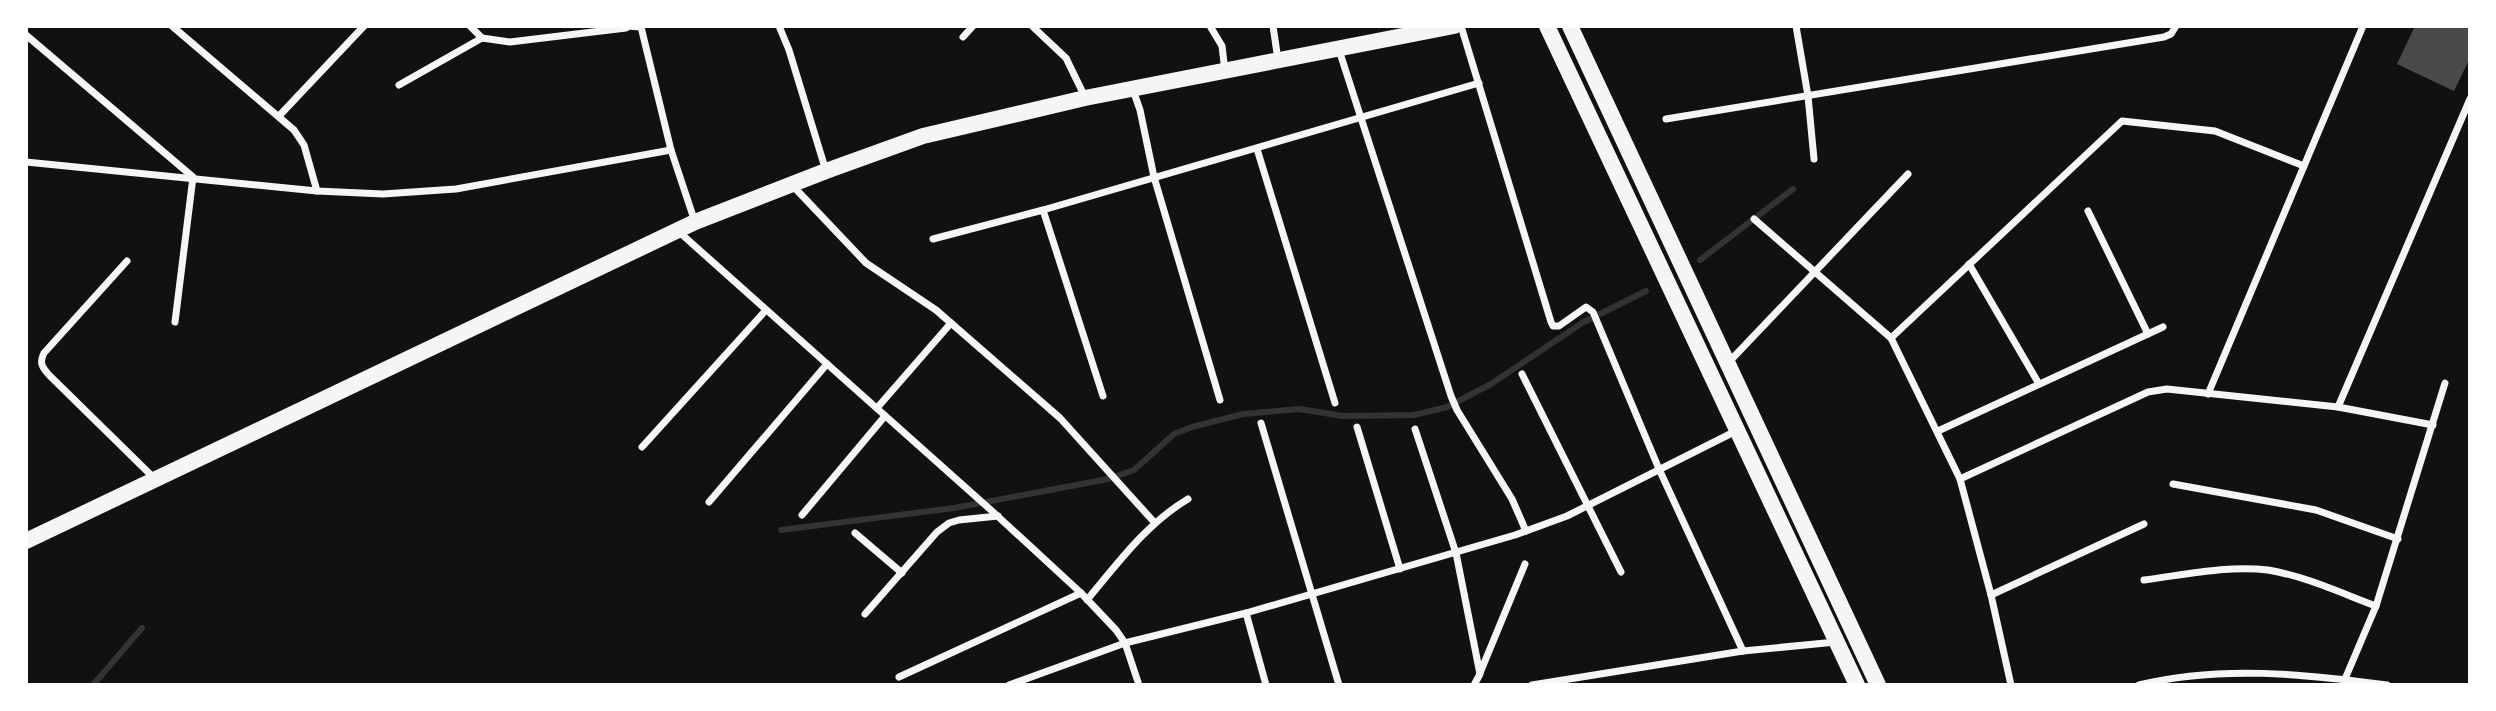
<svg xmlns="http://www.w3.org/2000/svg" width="2496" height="711" viewBox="0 0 2496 711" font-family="'Nunito Sans',sans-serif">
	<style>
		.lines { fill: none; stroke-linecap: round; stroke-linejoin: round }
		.stream { stroke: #333; stroke-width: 6 }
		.building { fill: #4a4a4a }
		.minor { stroke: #f5f5f5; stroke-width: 7 }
		.primary { stroke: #f5f5f5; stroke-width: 16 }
	</style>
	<rect width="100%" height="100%" fill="#111"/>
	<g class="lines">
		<!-- stream -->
		<g class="stream">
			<path d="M1700 260 1793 189"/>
			<path d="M781 530 954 508 1108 479 1134 470 1174 434 1192 427 1243 414 1299 409 1343 416 1414 415 1447 407 1491 384 1582 323 1646 291"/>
			<path d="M93 685 142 628"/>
		</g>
	</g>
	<!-- building -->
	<path class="building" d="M2415 26H2470V58L2454 91 2397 64Z"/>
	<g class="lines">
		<!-- minor -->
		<g class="minor">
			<path d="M172 26 294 130 304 145 317 191"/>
			<path d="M470 26 482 38"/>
			<path d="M625 26 641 27 671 150 695 222"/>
			<path d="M779 26 789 50 826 171"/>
			<path d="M1032 26 1066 58 1085 97"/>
			<path d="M1210 26 1222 46 1225 71"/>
			<path d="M1273 26 1278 60"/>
			<path d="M1461 26 1551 322 1553 326H1559L1586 307 1593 312 1659 469 1743 651"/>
			<path d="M1796 26 1808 96 1814 159"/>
			<path d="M26 35 193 177 175 322"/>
			<path d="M963 37 973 26"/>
			<path d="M1339 50 1451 396 1457 410 1512 499 1526 531"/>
			<path d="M399 85 482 38 510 42 626 28"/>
			<path d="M1133 90 1140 110 1154 177 1220 400"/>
			<path d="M279 116 364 26"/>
			<path d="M1666 119 2164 37 2171 34 2176 26"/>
			<path d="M1257 149 1335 403"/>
			<path d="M26 162 317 191 383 194 456 189 671 150"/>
			<path d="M792 185 866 263 936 310 1060 418 1154 522"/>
			<path d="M1043 210 1103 396"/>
			<path d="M2088 211 2148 334"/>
			<path d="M1754 219 1891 338 1960 479 1991 595 2011 685"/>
			<path d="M678 231 992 511 1081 593 1116 630 1125 643 1139 685"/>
			<path d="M933 239 1043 210 1479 83"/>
			<path d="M127 261 44 353C39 363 42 367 49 375L154 478"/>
			<path d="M1969 264 2039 384"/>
			<path d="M1891 338 2122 121 2215 131 2304 166"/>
			<path d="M1728 363 1908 174"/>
			<path d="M1522 374 1621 572"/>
			<path d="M2208 394 2363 26"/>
			<path d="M2338 407 2433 425"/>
			<path d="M877 408 951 323"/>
			<path d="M1261 423 1339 685"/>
			<path d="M1357 427 1400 569"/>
			<path d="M1415 429 1456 553 1480 674 1474 685"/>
			<path d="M1938 431 2163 327"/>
			<path d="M642 447 766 310"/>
			<path d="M1960 479 2148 392 2167 389 2338 407 2470 99"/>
			<path d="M2173 484 2316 510 2398 539"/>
			<path d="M709 502 827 364"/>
			<path d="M802 515 885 416"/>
			<path d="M855 533 902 573"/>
			<path d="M2144 580C2184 575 2227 565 2268 570 2305 576 2341 593 2376 606"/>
			<path d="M1991 595 2144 524"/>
			<path d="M1087 600C1118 563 1146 524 1188 499"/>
			<path d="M1246 613 1266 685"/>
			<path d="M865 614 937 532 949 523 959 520 998 516"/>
			<path d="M1480 673 1525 564"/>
			<path d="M899 677 1081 593"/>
			<path d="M2345 679 2376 606 2445 383"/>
			<path d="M1009 685 1125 643 1246 613 1515 535 1567 516 1736 431"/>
			<path d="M1532 685 1743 651 1836 642"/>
			<path d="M2139 685C2219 665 2306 674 2387 685"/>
		</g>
		<!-- primary -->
		<g class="primary">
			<path d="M1547 26 1857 685"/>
			<path d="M1570 26 1878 685"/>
			<path d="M26 541 695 222 826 171 923 136 1085 98 1454 26"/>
		</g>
	</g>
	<!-- border -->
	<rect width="2496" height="711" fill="none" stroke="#ffffff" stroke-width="56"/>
</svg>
